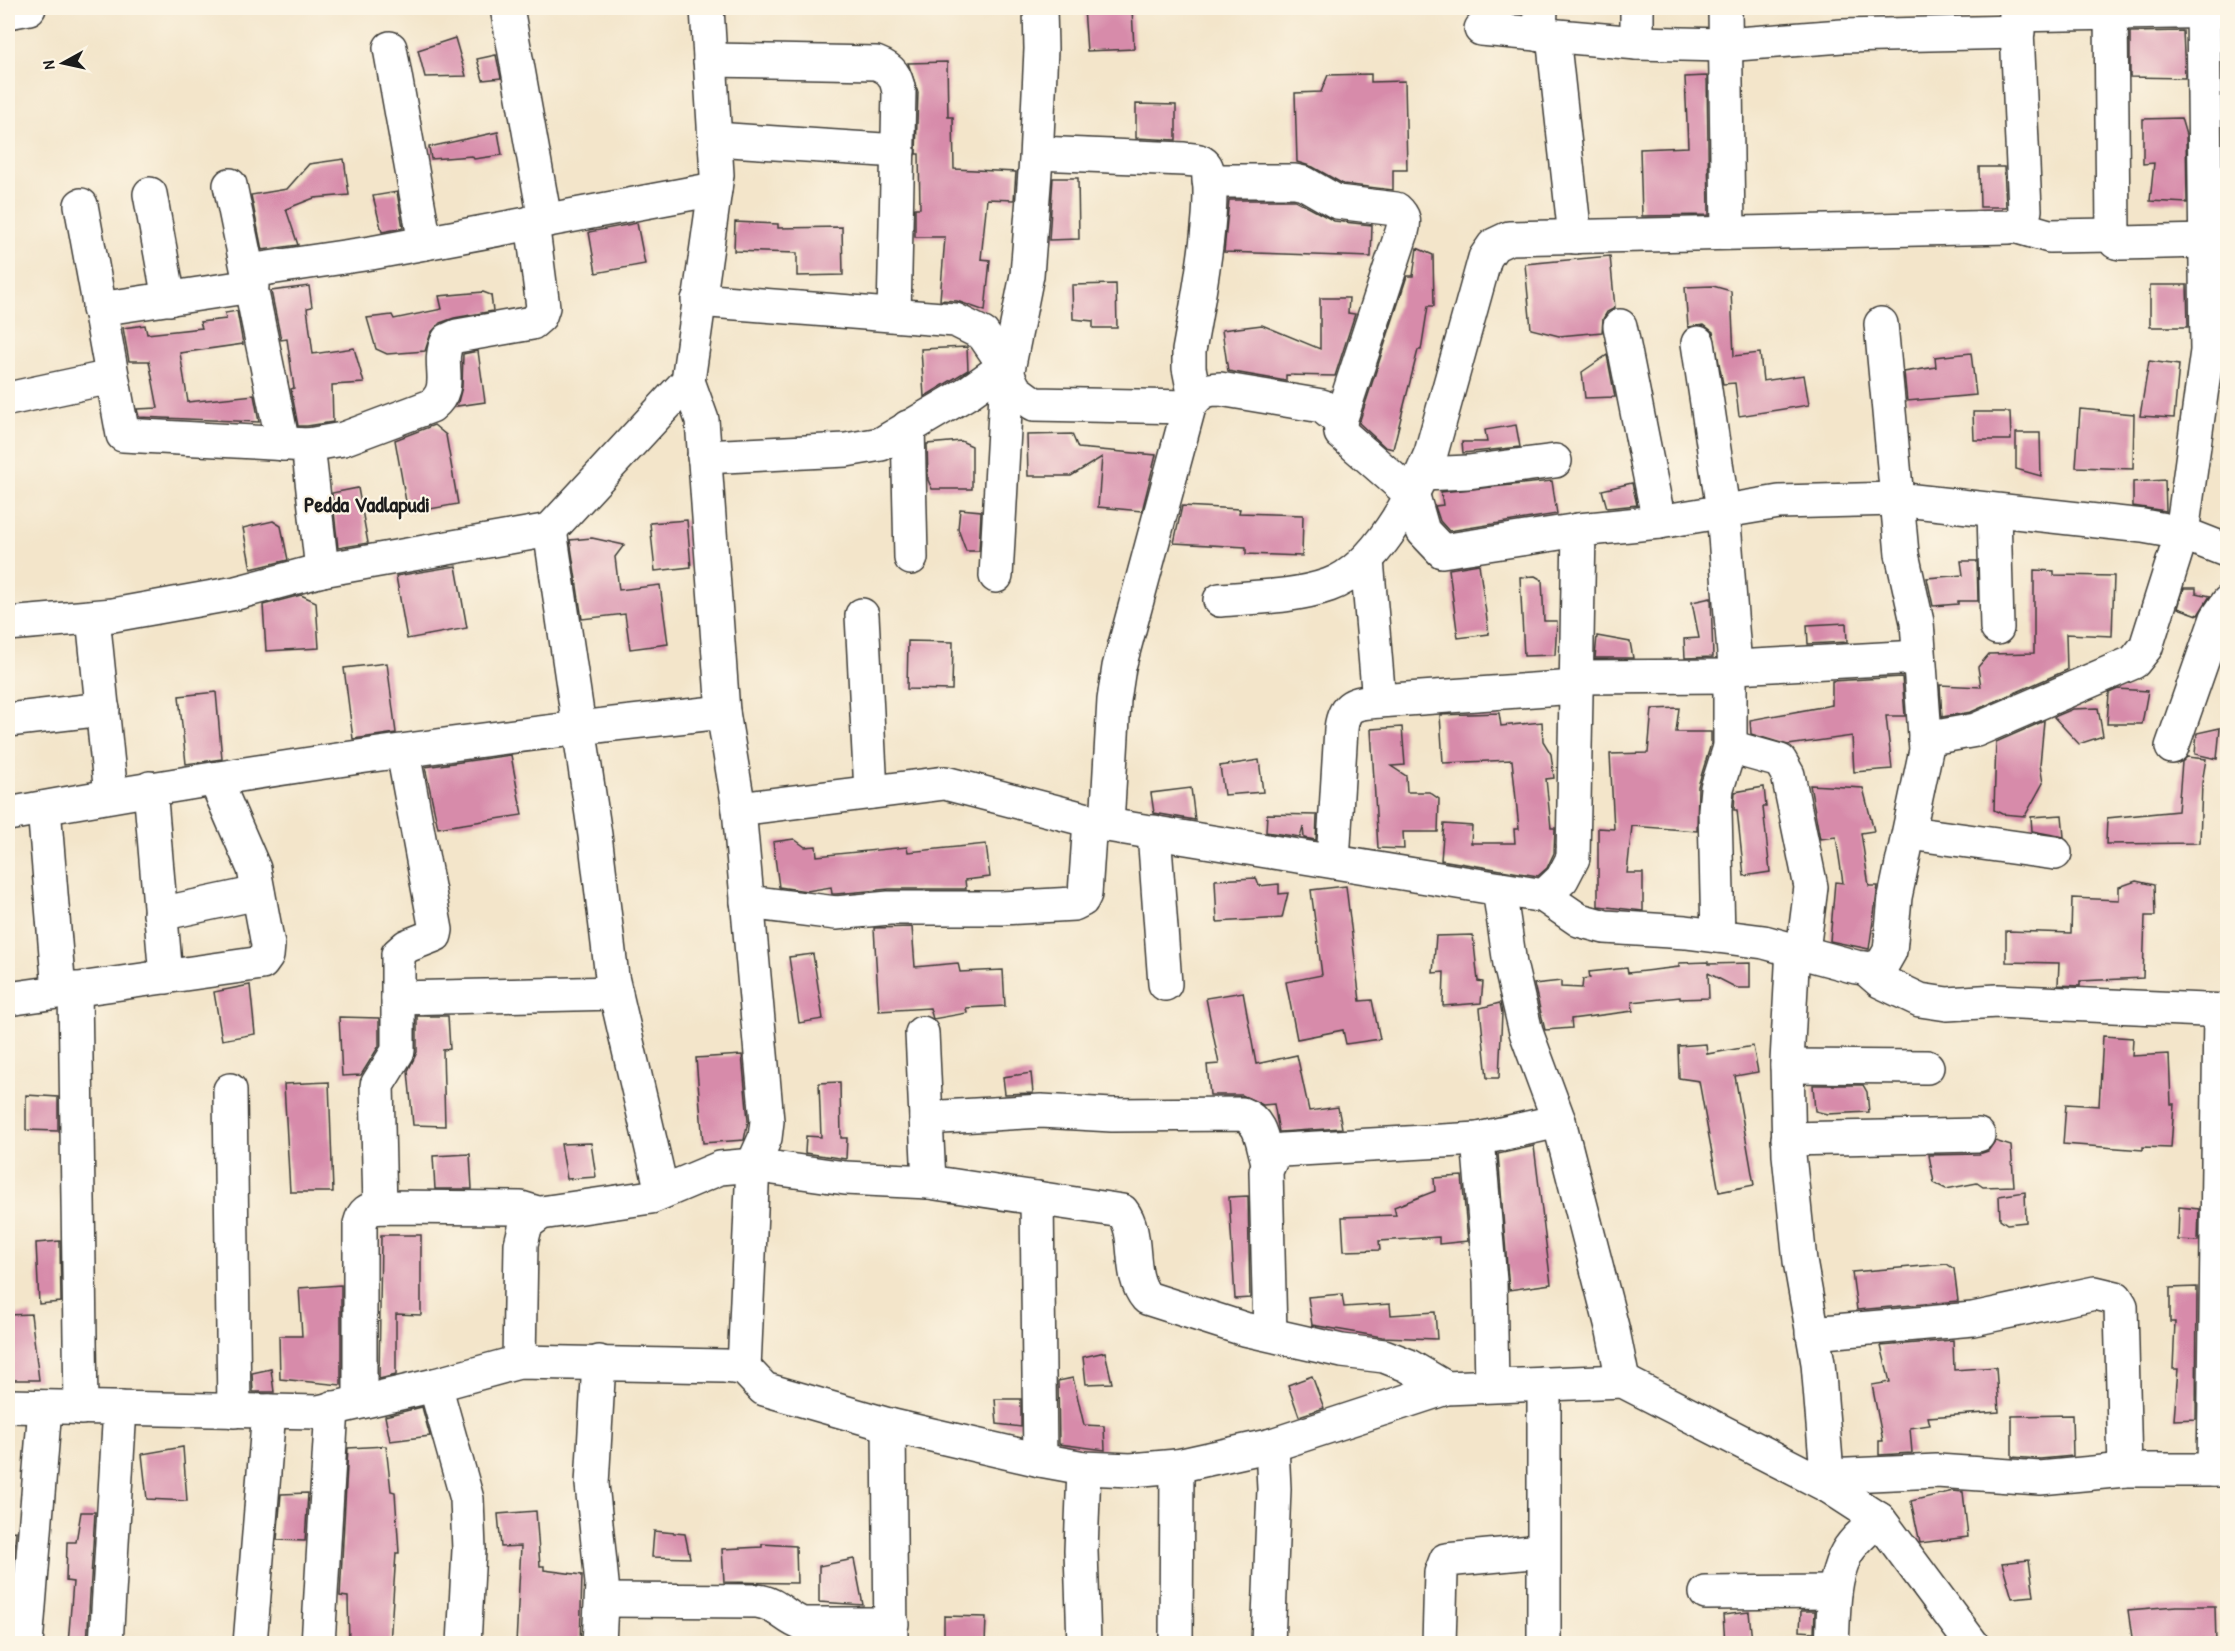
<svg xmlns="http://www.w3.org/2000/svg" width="2235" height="1651" viewBox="0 0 2235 1651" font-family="'Patrick Hand',sans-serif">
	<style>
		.building { fill: #d78baa }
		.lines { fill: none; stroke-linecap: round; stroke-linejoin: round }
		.minor-casing { stroke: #3c3a36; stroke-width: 36 }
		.major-casing { stroke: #3c3a36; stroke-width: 36 }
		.minor { stroke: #fff; stroke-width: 33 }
		.major { stroke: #fff; stroke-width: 33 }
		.labels { text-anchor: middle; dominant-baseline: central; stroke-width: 4.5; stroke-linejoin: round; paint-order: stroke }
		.quarter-label { font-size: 22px; font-weight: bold; fill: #1c1c1c; stroke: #fcf5e5 }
	</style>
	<rect width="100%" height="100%" fill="#fcf5e5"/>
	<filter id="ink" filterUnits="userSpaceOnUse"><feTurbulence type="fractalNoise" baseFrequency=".0167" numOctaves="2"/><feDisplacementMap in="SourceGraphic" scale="12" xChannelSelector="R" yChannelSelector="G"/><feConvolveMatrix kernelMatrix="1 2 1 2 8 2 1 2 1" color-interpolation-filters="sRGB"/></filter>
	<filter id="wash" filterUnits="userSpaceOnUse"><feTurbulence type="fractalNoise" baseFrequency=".008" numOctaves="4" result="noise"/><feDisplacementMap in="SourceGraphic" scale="24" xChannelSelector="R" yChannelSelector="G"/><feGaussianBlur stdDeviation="1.35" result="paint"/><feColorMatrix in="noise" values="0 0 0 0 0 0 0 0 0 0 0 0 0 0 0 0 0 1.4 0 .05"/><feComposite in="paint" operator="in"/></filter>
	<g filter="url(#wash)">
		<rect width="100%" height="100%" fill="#f3e5ca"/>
		<g id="blocks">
			<!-- building -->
			<g class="building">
				<path d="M1084 8H1132L1134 49 1087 51Z"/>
				<path d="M2183 31 2185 78 2130 77V32Z"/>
				<path d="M2222 34H2228V80L2223 79Z"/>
				<path d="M455 38 466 76 425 77 418 50Z"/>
				<path d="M496 55 501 78 483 80 477 59Z"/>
				<path d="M947 62 948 117H953L954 169 1016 172 1014 200 987 199 981 259 990 260 985 311 957 301 940 300 945 237H915V208H920L919 154H916L918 92 908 63Z"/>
				<path d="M1371 74V82L1405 81 1407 170H1393V190L1343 184 1313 167 1297 162 1295 93 1321 92 1328 75Z"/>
				<path d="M1707 76 1709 215 1642 216 1640 149 1688 147 1685 77Z"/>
				<path d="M1136 104 1176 105V140L1136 138Z"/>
				<path d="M2181 118 2186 135 2187 203 2150 201 2154 163 2143 164V119Z"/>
				<path d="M498 132 502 155 474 159 472 156 431 159 429 147Z"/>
				<path d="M344 159 349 195 314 198 286 209 298 245 262 250 251 195 287 189 309 164Z"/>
				<path d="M1979 167H2004L2006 207H1980Z"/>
				<rect x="2224" y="175" width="4" height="39"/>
				<path d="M1053 178H1078L1079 239 1049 240Z"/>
				<path d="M397 192 403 228 382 232 373 196Z"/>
				<path d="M1229 200H1295L1334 221 1372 225 1371 257 1224 252Z"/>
				<path d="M735 222 778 224V228L842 227 843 275 797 276V253L734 251Z"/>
				<path d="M637 223 645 264 596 273 589 232Z"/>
				<path d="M1417 248 1433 255 1434 306H1428L1421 350H1418L1393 449 1385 447 1359 423 1407 276H1413Z"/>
				<path d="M1610 256 1615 308 1607 312 1603 319 1602 332 1559 336 1531 329 1525 264Z"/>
				<path d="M1116 284 1117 328H1093V321L1073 319 1072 285Z"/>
				<path d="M2150 285H2187L2188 327H2150Z"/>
				<path d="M309 286 312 307 307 308 313 354 354 348 364 383 332 385 333 422 307 426H298L291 389 294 388 287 339 281 340 271 291Z"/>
				<path d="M1713 286 1731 291 1734 356 1760 353 1763 381 1804 375 1809 405 1739 416 1735 383 1723 384 1713 332 1704 325 1688 327 1685 287Z"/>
				<path d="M483 292 491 295 493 311 454 318 440 323 431 333 425 351 387 354 376 349 367 318 392 315 394 319 442 309 439 296Z"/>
				<path d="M1320 298H1349L1348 313 1355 314 1335 376 1286 375V381L1228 371 1222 330 1262 325 1320 349Z"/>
				<path d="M237 311 243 344 180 353 188 402 254 395 259 422 139 417 137 409 158 408 149 361H129L123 328 145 325 147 334 202 328 200 322 226 319 225 313Z"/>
				<path d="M967 347 968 370 924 397 921 349Z"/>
				<path d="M478 351 485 402 457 406 462 387 463 354Z"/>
				<path d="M1971 353 1976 395 1907 401 1904 372 1936 367 1935 357Z"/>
				<path d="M1607 355 1615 397 1585 398 1582 372Z"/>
				<path d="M2149 361 2179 365 2174 418 2140 416Z"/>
				<path d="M2080 409 2134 414 2133 469 2076 467Z"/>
				<path d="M1973 412H2010L2011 440H1974Z"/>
				<path d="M434 425 446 435 458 504 408 513 395 440Z"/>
				<path d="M1516 425 1520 447 1463 453 1462 442H1487L1485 430Z"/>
				<path d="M2016 433H2040L2041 476 2016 469Z"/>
				<path d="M1072 434 1078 448 1156 455 1142 511 1098 507 1102 457 1071 476H1028L1027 435Z"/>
				<path d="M961 441 972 446V489H932L928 480 927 444Z"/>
				<path d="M2165 480 2166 511 2133 506V482Z"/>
				<path d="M1552 481 1557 514 1449 531 1440 521 1435 506 1443 505 1441 492Z"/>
				<path d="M1632 483 1637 505 1607 508 1602 490Z"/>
				<path d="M358 488 368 543 338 548 332 493Z"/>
				<path d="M1182 506 1240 509 1239 513 1303 515 1302 556 1246 554V547L1174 543Z"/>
				<path d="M960 509 981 511 979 551H966L958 529Z"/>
				<path d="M687 520 691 567 655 571 650 523Z"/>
				<path d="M273 521 281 526 288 560 251 569 243 528Z"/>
				<path d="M592 538 624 545 615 557 619 590 660 585 668 644 630 649 625 614 582 619 570 540Z"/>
				<path d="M1961 561H1977L1978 601H1958V604L1933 606 1927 578 1963 575Z"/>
				<path d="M1479 564 1489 634 1458 638 1449 569Z"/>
				<path d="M456 566 467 628 407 639 396 576Z"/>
				<path d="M2034 570 2054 571V575L2114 576 2112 636 2066 634 2067 670 1971 712 1942 717 1940 685 1981 687 1978 667 1989 654 2034 653Z"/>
				<path d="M1535 576 1542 580 1544 621H1557L1555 655 1524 656 1520 577Z"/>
				<path d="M2184 588H2196V593L2210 596 2198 615 2178 608Z"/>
				<path d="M301 595 316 602 319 648 266 651 263 605Z"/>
				<path d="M1711 598 1713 657 1685 658 1684 639 1699 638 1692 602Z"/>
				<path d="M1846 623 1847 642 1808 644 1807 625Z"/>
				<path d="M1597 636 1630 642 1633 658H1595Z"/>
				<path d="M908 641 953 642 952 690 907 689Z"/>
				<path d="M387 663 396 733 353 739 344 668Z"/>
				<path d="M1902 677 1905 716H1886L1892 769 1854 772 1852 736 1788 745 1751 734 1750 720 1832 705V681Z"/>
				<path d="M2118 689 2148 691 2142 724H2107L2109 693Z"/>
				<path d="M216 692 222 759 186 764 179 696Z"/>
				<path d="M1679 708 1676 732H1711V744L1698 786 1697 831 1632 826 1627 873H1643V911L1598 906V828L1614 829 1610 754 1648 753 1652 709Z"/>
				<path d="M2098 708 2103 736 2079 744 2054 717 2073 709Z"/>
				<path d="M1499 713 1501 726 1542 722 1543 741 1551 754 1554 778 1546 779 1551 828H1555L1554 853 1547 868 1538 876 1441 860 1444 824 1472 826 1471 843H1515L1514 829H1519L1512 760 1443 763 1440 715Z"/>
				<path d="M2044 721 2040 765 2043 783 2025 816 2002 814 1994 810 1996 742Z"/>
				<path d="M1402 727 1405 765 1391 766 1406 776 1407 792H1429L1439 799 1438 832H1403L1404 849 1378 848 1371 729Z"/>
				<path d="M2220 728 2217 759 2195 754 2197 733Z"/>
				<path d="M511 755 522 815 438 828 425 767Z"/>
				<path d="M2187 757 2206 759 2202 783 2200 843 2106 844 2107 818 2178 811 2182 762Z"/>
				<path d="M1259 760 1263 792 1224 795 1220 766Z"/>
				<path d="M1810 785 1863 788 1874 831 1861 833 1869 886H1878L1869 949 1830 941 1835 882 1843 883 1836 837 1820 839Z"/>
				<path d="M1764 787 1766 807H1763L1770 872 1744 876 1737 810H1734L1735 792Z"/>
				<path d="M1191 788 1195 820 1154 813 1151 793Z"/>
				<path d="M1267 814 1317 815 1316 840 1304 838 1303 827 1300 837 1266 832Z"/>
				<path d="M2062 815 2064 837 2032 831 2031 817Z"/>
				<path d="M794 839 805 847 816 846 817 856 907 847 908 852 986 844 990 877 965 880 966 889H889L836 894H832L831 887 807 891 779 887 773 842Z"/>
				<path d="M1256 878 1259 886 1279 884V894L1288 893 1282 918 1217 922 1215 880Z"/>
				<path d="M2136 881 2154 885 2155 916H2145L2143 978 2080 981V986L2058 985 2059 963 2006 962V931L2071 933 2072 898 2119 900V887Z"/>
				<path d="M1346 886 1360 1001 1372 1000 1380 1039 1346 1044 1343 1030 1297 1039 1286 982 1322 975 1311 890Z"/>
				<path d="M912 927 915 967 958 963 960 972 1003 970 1005 1006 966 1008 967 1013 933 1019 930 1008 879 1011 874 928Z"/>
				<path d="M1473 935 1478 981 1483 982 1481 1003 1443 1006 1444 972 1433 973 1436 936Z"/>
				<path d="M813 954 823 1019 799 1023 789 957Z"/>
				<path d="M1708 962V964L1750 963V988H1737L1708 973 1709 998 1680 999V997L1632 1002 1633 1011 1571 1019 1572 1028 1545 1030 1534 984 1561 981V987L1582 988 1583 979 1590 978 1589 972 1627 968 1628 973 1679 967V963Z"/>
				<path d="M250 985 255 1034 222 1040 214 992Z"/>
				<path d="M1243 992 1256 1064 1297 1055 1309 1111 1338 1107 1342 1128 1279 1132 1274 1104 1263 1105 1242 1095H1210L1207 1065 1219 1064 1206 998Z"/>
				<path d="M1500 1003 1502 1013 1499 1078H1487L1480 1008Z"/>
				<path d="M417 1016H448L450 1049 443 1050 445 1126 413 1125 408 1071 417 1052Z"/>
				<path d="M339 1017 379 1018V1046L361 1075 342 1076Z"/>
				<path d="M2103 1036 2133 1038 2132 1056 2169 1054 2171 1104H2174L2171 1148 2143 1147V1150L2063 1144 2066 1104 2099 1106Z"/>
				<path d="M1706 1044 1707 1054 1753 1046 1758 1072 1735 1076 1754 1185 1719 1192 1699 1081 1679 1078 1678 1046Z"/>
				<path d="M742 1055 748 1121 744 1140 703 1143 696 1058Z"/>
				<path d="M1031 1073 1033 1093 1005 1094 1003 1077Z"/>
				<path d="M329 1082 333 1192H290L284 1084Z"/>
				<path d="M840 1082 841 1138H847L846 1159 805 1153 806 1136 821 1137 819 1083Z"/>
				<path d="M1813 1085H1863L1867 1092 1869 1112 1827 1114 1815 1111Z"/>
				<path d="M26 1095 58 1097V1131L26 1130Z"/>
				<path d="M1995 1141 2011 1146 2014 1186 1983 1187 1977 1183 1946 1189 1934 1183 1929 1155 1979 1154 1988 1151Z"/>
				<path d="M591 1143 596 1177 567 1179 561 1144Z"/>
				<path d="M1534 1146 1551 1284 1509 1290 1498 1154Z"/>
				<path d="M470 1154 472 1189H435L433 1156Z"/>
				<path d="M1462 1176 1468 1241 1439 1244V1237L1379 1241 1380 1250 1344 1251 1342 1217 1396 1215 1394 1207 1435 1191 1434 1178Z"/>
				<path d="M2025 1192 2026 1222 2007 1224 2000 1219 1999 1196Z"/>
				<path d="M1248 1196 1250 1298 1235 1299 1229 1197Z"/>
				<path d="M2179 1207 2199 1209 2198 1241 2178 1240Z"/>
				<path d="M381 1235H421V1315L396 1314V1375L379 1379Z"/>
				<path d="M60 1241 61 1302 39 1304 36 1243Z"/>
				<path d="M1947 1264 1954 1269 1958 1301 1857 1310 1852 1272Z"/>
				<path d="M341 1285V1385L280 1379 279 1336H302L299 1288Z"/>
				<path d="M2197 1287 2196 1419 2174 1420 2178 1369H2173L2175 1322H2170V1288Z"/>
				<path d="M1342 1294 1344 1307 1390 1304 1391 1315 1435 1312 1437 1339 1382 1337 1312 1325 1308 1297Z"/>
				<path d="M31 1314 39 1380H8V1315Z"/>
				<path d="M1953 1340 1954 1370 1996 1367 1999 1412 1928 1417 1930 1425 1910 1428 1912 1453 1879 1455V1441H1883L1872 1385 1890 1382 1881 1346Z"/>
				<path d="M1105 1352 1112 1383 1086 1384 1083 1357Z"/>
				<path d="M271 1369 274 1392H253L252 1373Z"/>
				<path d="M1312 1376 1324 1408 1299 1416 1288 1385Z"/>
				<path d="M1073 1378 1084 1425 1104 1426 1105 1450 1059 1444 1058 1381Z"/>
				<path d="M995 1399H1021V1427L997 1424Z"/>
				<path d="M422 1407 430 1436 390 1441 385 1416Z"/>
				<path d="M2072 1415 2073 1456 2040 1459 2012 1457V1416Z"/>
				<path d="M386 1446 391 1491 395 1492 399 1553H396L390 1644H349L348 1597 340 1596 348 1448Z"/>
				<path d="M183 1447 187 1501 147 1499 142 1454Z"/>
				<path d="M1953 1491 1963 1492 1968 1537 1920 1543 1911 1501Z"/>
				<path d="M308 1493 305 1541 277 1540 281 1494Z"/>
				<path d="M536 1511 540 1566H544V1570L582 1575 580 1644H516L521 1546 501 1547 498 1514Z"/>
				<path d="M81 1512H95L87 1644H68L73 1582 66 1581 67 1542H76Z"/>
				<path d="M16 1531 12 1580 8 1579V1532Z"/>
				<path d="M654 1531 685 1534 690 1558 652 1557Z"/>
				<path d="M762 1544 796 1546 797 1583 724 1582 722 1549 762 1547Z"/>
				<path d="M854 1559 863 1605 819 1602V1566Z"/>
				<path d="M2029 1560 2034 1596 2012 1598 2002 1563Z"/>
				<path d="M2176 1606H2215L2216 1644H2133L2128 1610Z"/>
				<path d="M1801 1611H1815L1814 1632 1800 1631Z"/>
				<path d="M1749 1612 1752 1641 1725 1643 1723 1615Z"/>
				<path d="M944 1616 986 1617 985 1644H944Z"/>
			</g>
		</g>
	</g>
	<g filter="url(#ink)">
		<use href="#blocks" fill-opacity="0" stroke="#3c3a36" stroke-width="1.5"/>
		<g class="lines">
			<defs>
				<g id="minor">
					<path d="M507 8 545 220"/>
					<path d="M1637 8V43"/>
					<path d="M1725 8 1728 232"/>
					<path d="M2111 8 2113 236 2116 242 2121 243 2206 241"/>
					<path d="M2016 15 2228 11"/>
					<path d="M1481 29 1637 43 1724 45 1842 36 2018 32"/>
					<path d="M1540 35 1541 8"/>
					<path d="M1553 36 1575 237"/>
					<path d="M390 48 425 243"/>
					<path d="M710 60 876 63C892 69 896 76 899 92L894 315"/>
					<path d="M715 139 898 151"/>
					<path d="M1037 153 1184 159C1191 160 1200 159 1205 165 1221 185 1194 322 1189 351V368L1195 398"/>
					<path d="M1209 181H1295L1304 183 1337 202 1396 209C1404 216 1405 221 1402 232L1340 421"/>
					<path d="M230 185 283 444"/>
					<path d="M150 194 169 299"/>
					<path d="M81 205 123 435 308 445 343 439 431 406C456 387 435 364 448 340L457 336 532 323 540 316 543 307 532 222"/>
					<path d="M2014 226 2049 236 2113 235"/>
					<path d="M249 271 371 253 715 189"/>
					<path d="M698 300 955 320 983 334 1000 359 1015 390 1034 404 1189 407"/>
					<path d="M99 309 252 286"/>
					<path d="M1620 326 1659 522"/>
					<path d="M1698 343 1723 510 1735 667 1730 676V747L1717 788 1715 810 1718 936"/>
					<path d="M688 381 702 420 723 712"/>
					<path d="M8 399 111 377"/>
					<path d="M908 427 911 558"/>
					<path d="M308 445 322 570"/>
					<path d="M704 457 846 450 881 444 969 392 1004 367"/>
					<path d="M1423 474 1468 472 1555 461"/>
					<path d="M1994 511 1997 628"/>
					<path d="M550 530 595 835 612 977 662 1192"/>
					<path d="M1367 560 1379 701"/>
					<path d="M996 576 1007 375 1027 275 1036 159 1041 49 1040 8"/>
					<path d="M1220 600C1256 597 1295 597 1329 585 1376 568 1413 497 1431 453L1485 258 1494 245 1509 238 2009 227 2022 223 2025 210 2016 8"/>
					<path d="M862 615 871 792"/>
					<path d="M93 617 111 795"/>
					<path d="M8 624 113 615 236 593 322 570 550 530 688 381 717 175 707 8"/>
					<path d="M1735 667 1919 657"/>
					<path d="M1576 677 1730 676"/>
					<path d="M8 720 103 709"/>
					<path d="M1925 739 1976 730 2134 662 2146 647 2182 533 2207 351 2203 8"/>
					<path d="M1730 747 1780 761 1788 775 1811 887 1803 951"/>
					<path d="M2172 747 2217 618 2228 602"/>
					<path d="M150 788 166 977"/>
					<path d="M44 808 59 991"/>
					<path d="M8 814C244 771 483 737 723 712L739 809 945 783 1107 825 1544 896 1562 879 1573 858 1579 530 1659 522 1779 502 1896 499 2143 526 2182 533 2228 551"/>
					<path d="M1107 825 1114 700 1119 667 1189 407C1198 393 1204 389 1220 389L1322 406 1340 421 1341 433 1413 496 1423 531 1442 551 1579 530"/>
					<path d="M1154 832 1165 984"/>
					<path d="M1910 833 2055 853"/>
					<path d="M1333 861 1341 729C1344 703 1356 703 1379 701L1575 687"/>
					<path d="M1499 889 1510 964 1526 1032 1559 1121 1613 1331 1623 1381"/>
					<path d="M1544 896 1579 920 1605 927 1686 932 1764 942 1856 967 1870 969 1882 965 1890 951 1895 897 1926 750 1917 622 1902 554 1881 324"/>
					<path d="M747 902 836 913 889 908H1002L1074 904 1082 900 1085 894 1090 820"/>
					<path d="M160 914 258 893"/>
					<path d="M1793 948 1787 1062 1789 1155 1800 1261 1818 1363 1828 1486"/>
					<path d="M1865 968 1880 981 1920 1000 1947 1004 1997 1001 2228 1011"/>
					<path d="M75 989 81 1408"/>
					<path d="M398 998 616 993"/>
					<path d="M8 999 262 963 267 956 268 945 254 869 215 779"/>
					<path d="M922 1033 929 1182"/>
					<path d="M1787 1066 1927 1067"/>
					<path d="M230 1090 234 1411"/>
					<path d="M926 1118 1041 1111 1112 1115 1242 1114C1262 1121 1262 1143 1268 1162"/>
					<path d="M1478 1139 1490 1281 1492 1385"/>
					<path d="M1788 1139 1978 1135"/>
					<path d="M1037 1198 1040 1460"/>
					<path d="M380 1207 377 1085 398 1051V954L407 946 435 935 436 930 403 752"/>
					<path d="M1812 1333 1973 1319 2095 1293 2116 1298 2121 1306 2125 1470"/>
					<path d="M1270 1334 1266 1171 1273 1155 1282 1150 1478 1139 1559 1121"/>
					<path d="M519 1362 521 1244 526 1224 541 1213 651 1197 720 1168 753 1165 765 1138 767 1121 739 809"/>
					<path d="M744 1368 753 1165 845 1178 929 1182 1122 1211C1141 1235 1126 1273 1147 1298L1244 1329 1342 1351 1384 1356 1407 1365 1446 1388"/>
					<path d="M1544 1384V1644"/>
					<path d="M435 1385 467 1499 469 1550 464 1644"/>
					<path d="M360 1401V1224C363 1212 368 1209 380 1207L521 1208 534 1212 526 1224"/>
					<path d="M8 1406 318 1412 435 1385 519 1362 724 1366 744 1368 764 1389 889 1425 1040 1460 1084 1468 1131 1470 1177 1466 1272 1445 1446 1388 1623 1381 1828 1486 1879 1519 1972 1644"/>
					<path d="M889 1425 891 1644"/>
					<path d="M2214 1470 2220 1011"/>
					<path d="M1827 1476 1937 1471 2040 1478 2125 1470H2228"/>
					<path d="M1706 1593 1835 1592"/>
					<path d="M602 1600 757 1601C777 1603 786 1619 803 1624H892"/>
					<path d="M26 1644 45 1407"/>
					<path d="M106 1644 120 1408"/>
					<path d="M250 1644 269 1411"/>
					<path d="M318 1644 332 1408"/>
					<path d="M599 1644 602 1583 592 1484 599 1362"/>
					<path d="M1084 1644 1081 1551 1084 1468"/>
					<path d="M1176 1644 1177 1466"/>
					<path d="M1268 1644 1274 1489 1272 1445"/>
					<path d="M1439 1644 1441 1573 1446 1560 1542 1551"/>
					<path d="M1832 1644C1834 1616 1832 1582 1845 1556 1852 1541 1867 1530 1879 1519"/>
				</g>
				<path id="major" d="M8 12 29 8"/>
			</defs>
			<!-- minor casing -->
			<use href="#minor" class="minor-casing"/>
			<!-- major casing -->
			<use href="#major" class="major-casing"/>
			<!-- minor -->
			<use href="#minor" class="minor"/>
			<!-- major -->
			<use href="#major" class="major"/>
		</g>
	</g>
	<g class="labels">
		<!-- quarter labels -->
		<g class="quarter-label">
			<text x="367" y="504">Pedda Vadlapudi</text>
		</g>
	</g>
	<!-- margin -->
	<rect width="2235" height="1651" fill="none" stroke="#fcf5e5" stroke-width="30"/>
	<!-- north arrow -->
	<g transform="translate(63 63) rotate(262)" stroke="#fcf5e5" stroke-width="4.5" paint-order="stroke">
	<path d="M0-4.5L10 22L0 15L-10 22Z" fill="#1c1c1c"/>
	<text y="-9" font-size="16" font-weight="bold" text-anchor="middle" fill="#1c1c1c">N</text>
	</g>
</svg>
